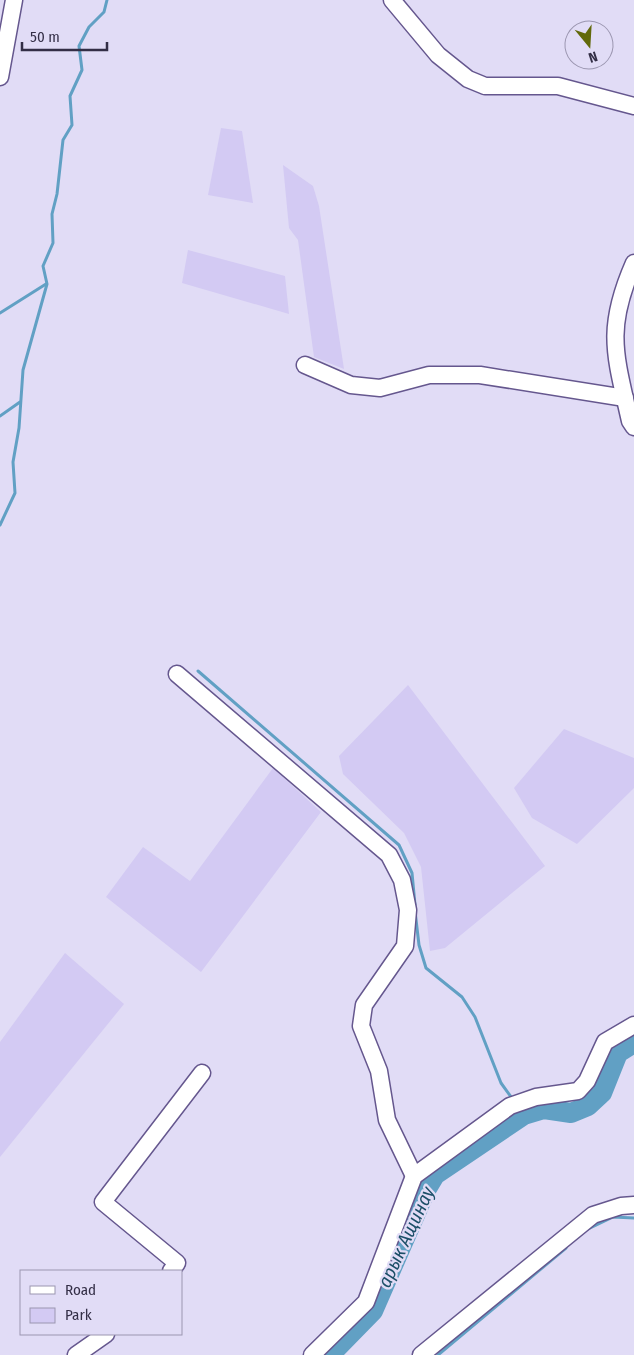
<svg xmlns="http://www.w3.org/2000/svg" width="634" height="1355" viewBox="0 0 634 1355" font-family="'Fira Sans Condensed',sans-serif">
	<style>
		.green { fill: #d3caf3 }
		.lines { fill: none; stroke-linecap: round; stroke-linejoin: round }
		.stream { stroke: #61a0c4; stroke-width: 3 }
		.river { stroke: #61a0c4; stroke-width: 20 }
		.minor-casing { stroke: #65578e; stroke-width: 19 }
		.minor { stroke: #fff; stroke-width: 16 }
		.labels { text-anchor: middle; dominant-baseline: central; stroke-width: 4.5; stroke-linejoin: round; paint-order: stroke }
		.water-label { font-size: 19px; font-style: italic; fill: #1c4f68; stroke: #e1dcf6 }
	</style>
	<rect width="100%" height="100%" fill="#e1dcf6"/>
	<!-- green -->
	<g class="green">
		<path d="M221 128 242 131 253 203 208 195Z"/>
		<path d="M283 165 313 186 319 206 344 369 314 357 298 240 289 228Z"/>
		<path d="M188 250 285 276 289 314 182 283Z"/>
		<path d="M408 685 545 866 445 948 430 951 421 867 404 833 343 774 339 756Z"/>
		<path d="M564 729 634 758V788L577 844 532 818 514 788Z"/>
		<path d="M273 768 321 812 201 972 106 897 143 847 190 881Z"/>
		<path d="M65 953 124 1004 0 1157V1042Z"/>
	</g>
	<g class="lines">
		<!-- stream -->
		<g class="stream">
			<path d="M0 313 46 284"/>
			<path d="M0 416 20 402"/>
			<path d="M0 525 15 493 13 462 19 428 23 370 47 284 43 266 53 243 52 214 57 194 63 140 72 125 70 96 82 70 79 46 89 27 104 12 107 0"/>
			<path d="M198 671 399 845 412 873 415 905"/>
			<path d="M415 911 419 945 426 968 462 997 475 1017 501 1083 514 1101"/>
			<path d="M519 1108 524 1115"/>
			<path d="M588 1229 613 1217 634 1218"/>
			<path d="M438 1355 566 1248"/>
		</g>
		<!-- river -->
		<path class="river" d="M330 1355 373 1311 426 1190 435 1175 524 1115 544 1109 571 1113 588 1106 602 1093 618 1053 634 1043"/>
		<defs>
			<g id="minor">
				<path d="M392 0 438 55 468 79 485 86H558L634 106"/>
				<path d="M0 77 14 0"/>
				<path d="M634 263C605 329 615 354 630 421L634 427"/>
				<path d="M305 365 351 385 380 388 429 375H480L625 398"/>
				<path d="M177 674 389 855 402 880 408 910 405 946 364 1005 361 1026 379 1071 387 1120 414 1176"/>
				<path d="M171 1271 177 1263 103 1202 202 1073"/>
				<path d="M76 1355 106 1334"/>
				<path d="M312 1355 366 1302 414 1176 510 1106 536 1097 578 1091 587 1081 605 1042 634 1025"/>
				<path d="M421 1355 593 1215 621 1206 634 1205"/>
			</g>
		</defs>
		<!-- minor casing -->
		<use href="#minor" class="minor-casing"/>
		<!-- minor -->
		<use href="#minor" class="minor"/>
	</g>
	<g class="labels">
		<!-- water labels -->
		<g class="water-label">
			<text transform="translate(406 1237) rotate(-65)">арык Ащинау</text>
		</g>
	</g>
	<!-- legend -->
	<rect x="20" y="1270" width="162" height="65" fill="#e1dcf6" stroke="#9b96b0"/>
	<rect x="30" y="1286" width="25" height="8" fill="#ffffff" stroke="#9b96b0"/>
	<text x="65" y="1295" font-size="15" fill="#332e46">Road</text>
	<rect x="30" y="1308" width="25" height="15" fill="#d3caf3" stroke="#9b96b0"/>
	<text x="65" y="1320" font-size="15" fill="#332e46">Park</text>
	<!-- north arrow -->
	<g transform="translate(589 45) rotate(162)"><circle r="24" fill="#e1dcf6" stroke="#9b96b0"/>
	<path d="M0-4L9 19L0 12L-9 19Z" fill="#62690b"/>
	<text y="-8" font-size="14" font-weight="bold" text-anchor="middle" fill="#332e46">N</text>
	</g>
	<!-- scale -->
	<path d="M22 42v8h85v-8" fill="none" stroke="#332e46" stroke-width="2.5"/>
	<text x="30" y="42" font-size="15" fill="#332e46" stroke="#e1dcf6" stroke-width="4" paint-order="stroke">50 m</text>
</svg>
